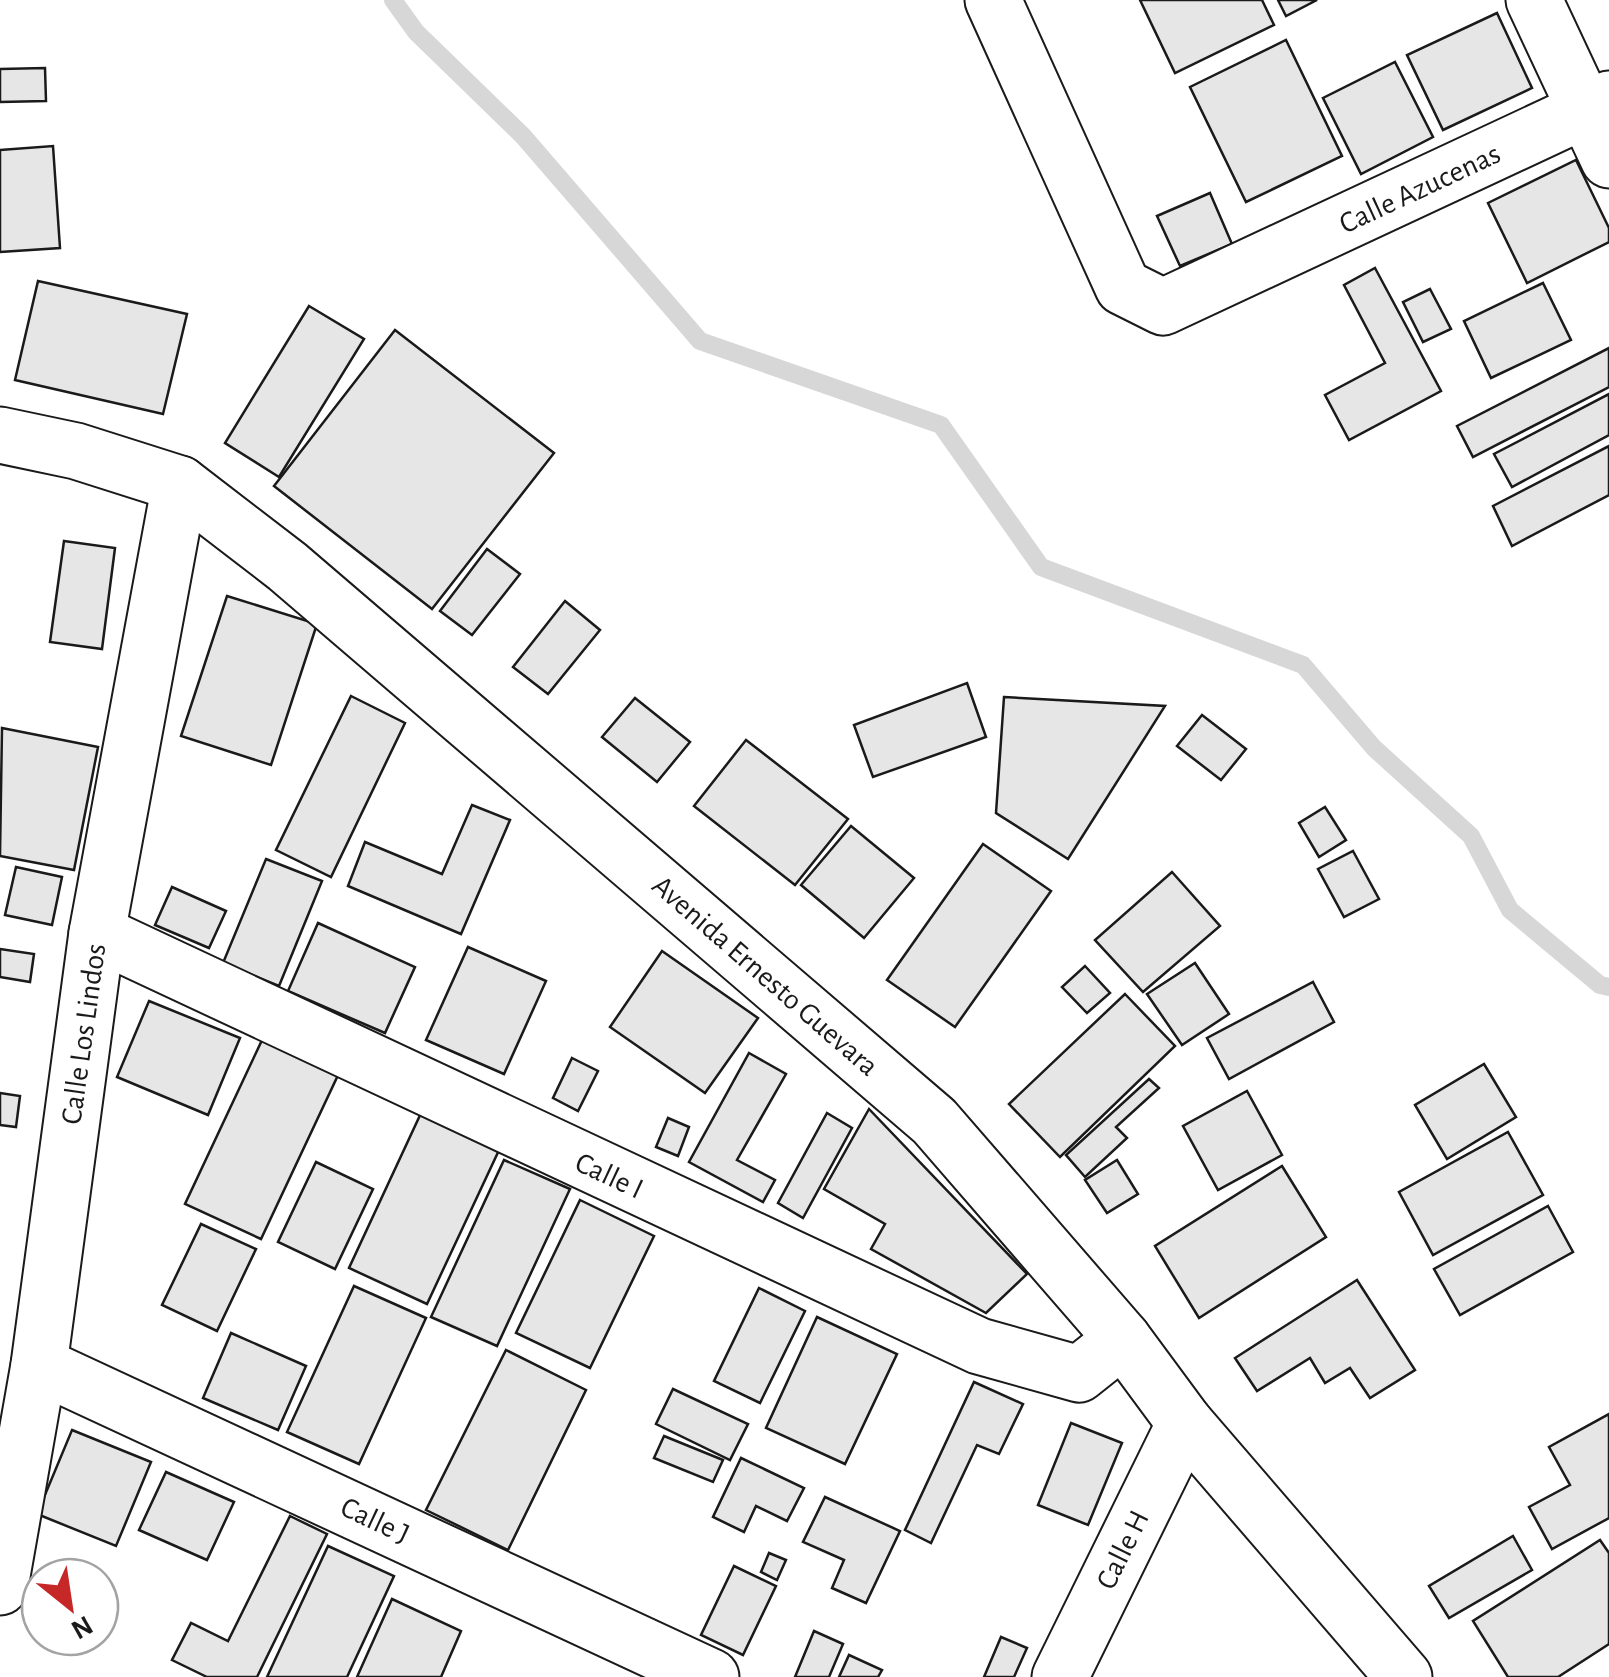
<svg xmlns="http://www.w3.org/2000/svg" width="1609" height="1677" viewBox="0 0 1609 1677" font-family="'Alegreya Sans',sans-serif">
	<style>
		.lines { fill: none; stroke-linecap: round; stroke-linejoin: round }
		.stream { stroke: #d7d7d7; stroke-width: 18 }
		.building { fill: #e6e6e6; stroke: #1a1a1a; stroke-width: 2.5 }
		.minor-casing { stroke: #1a1a1a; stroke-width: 59 }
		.major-casing { stroke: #1a1a1a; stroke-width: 59 }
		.minor { stroke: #fff; stroke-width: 55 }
		.major { stroke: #fff; stroke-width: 55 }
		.labels { text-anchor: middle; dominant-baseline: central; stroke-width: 8; stroke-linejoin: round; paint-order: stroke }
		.street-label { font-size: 30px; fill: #1a1a1a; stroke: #fff }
	</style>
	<rect width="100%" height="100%" fill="#fff"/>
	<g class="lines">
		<!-- stream -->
		<path class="stream" d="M393 0 416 32 523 136 700 341 941 425 1041 567 1303 665 1374 748 1471 836 1510 910 1600 985 1609 987"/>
	</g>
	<!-- building -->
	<g class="building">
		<path d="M1140 0H1262L1274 25 1175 73Z"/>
		<path d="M1278 0H1317L1286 16Z"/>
		<path d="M1497 13 1532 88 1443 130 1407 55Z"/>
		<path d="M1286 40 1342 156 1246 202 1190 87Z"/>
		<path d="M1395 62 1433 137 1361 174 1323 98Z"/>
		<path d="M45 68 46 101 0 102V69Z"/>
		<path d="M53 146 60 248 0 252V150Z"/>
		<path d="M1576 160 1609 228V242L1527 283 1488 203Z"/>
		<path d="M1210 193 1232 244 1180 266 1157 216Z"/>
		<path d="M1375 268 1441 391 1349 440 1325 395 1385 363 1344 285Z"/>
		<path d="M38 281 187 314 163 414 15 380Z"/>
		<path d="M1543 283 1571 340 1491 378 1464 321Z"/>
		<path d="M1430 289 1451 329 1423 342 1403 302Z"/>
		<path d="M309 306 364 339 279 477 225 443Z"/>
		<path d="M395 330 554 453 432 609 274 486Z"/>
		<path d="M1609 348V387L1473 457 1457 426Z"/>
		<path d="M1609 394V435L1512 487 1494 454Z"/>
		<path d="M1609 446V495L1512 546 1493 506Z"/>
		<path d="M64 541 115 548 102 649 50 642Z"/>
		<path d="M487 549 520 574 472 635 440 611Z"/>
		<path d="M227 596 317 624 271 765 181 736Z"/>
		<path d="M565 601 600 630 548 694 513 667Z"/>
		<path d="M967 683 986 737 873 777 854 725Z"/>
		<path d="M351 696 405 723 331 877 276 850Z"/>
		<path d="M1004 697 1165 706 1068 859 996 813Z"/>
		<path d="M635 698 690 742 657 782 602 737Z"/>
		<path d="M1202 715 1246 749 1221 780 1177 746Z"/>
		<path d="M2 728 98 747 74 870 0 856Z"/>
		<path d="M746 740 848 819 795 885 694 806Z"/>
		<path d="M472 805 510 820 461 934 348 886 365 842 442 874Z"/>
		<path d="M1325 807 1346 840 1319 857 1299 823Z"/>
		<path d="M851 826 914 878 864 938 801 885Z"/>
		<path d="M983 844 1051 891 955 1027 887 980Z"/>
		<path d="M1353 851 1379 899 1344 917 1318 869Z"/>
		<path d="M266 859 322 881 279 986 223 963Z"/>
		<path d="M16 867 62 877 52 925 5 915Z"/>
		<path d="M1172 872 1220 926 1143 992 1095 940Z"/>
		<path d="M172 887 226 911 209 948 155 925Z"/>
		<path d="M318 923 415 967 385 1033 288 991Z"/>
		<path d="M468 947 546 981 504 1074 426 1040Z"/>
		<path d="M0 949 34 954 30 982 0 977Z"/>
		<path d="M662 951 758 1018 705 1093 610 1027Z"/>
		<path d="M1195 963 1229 1014 1182 1045 1147 994Z"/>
		<path d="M1085 966 1110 993 1087 1013 1062 987Z"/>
		<path d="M1313 982 1334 1022 1229 1079 1207 1038Z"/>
		<path d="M1125 994 1175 1046 1060 1157 1009 1104Z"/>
		<path d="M149 1001 240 1038 208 1115 117 1077Z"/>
		<path d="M263 1038 339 1073 261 1239 185 1204Z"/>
		<path d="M749 1053 786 1074 737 1160 775 1180 763 1202 689 1162Z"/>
		<path d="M572 1058 598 1071 578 1111 553 1098Z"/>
		<path d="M1484 1064 1516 1117 1447 1159 1415 1105Z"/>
		<path d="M1149 1079 1159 1088 1116 1127 1127 1138 1085 1177 1066 1155Z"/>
		<path d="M1247 1091 1282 1155 1218 1190 1183 1126Z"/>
		<path d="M0 1093 20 1096 16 1127 0 1125Z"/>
		<path d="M869 1109 1027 1274 986 1313 871 1249 885 1224 824 1189Z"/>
		<path d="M422 1111 500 1148 427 1304 349 1268Z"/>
		<path d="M827 1113 852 1128 803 1218 778 1203Z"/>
		<path d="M668 1118 689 1127 678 1156 656 1147Z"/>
		<path d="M1508 1132 1543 1195 1433 1255 1399 1192Z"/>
		<path d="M504 1160 570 1189 497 1346 431 1317Z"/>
		<path d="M1117 1160 1138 1194 1107 1213 1085 1180Z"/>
		<path d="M316 1162 373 1189 335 1269 278 1242Z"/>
		<path d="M1282 1166 1326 1237 1199 1318 1155 1246Z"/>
		<path d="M580 1200 654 1236 590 1368 516 1333Z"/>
		<path d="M1548 1206 1573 1252 1460 1315 1434 1269Z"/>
		<path d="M201 1224 256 1249 217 1331 162 1305Z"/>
		<path d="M1357 1280 1415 1370 1370 1398 1350 1368 1325 1383 1310 1358 1257 1391 1235 1358Z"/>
		<path d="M354 1286 426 1318 359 1464 287 1432Z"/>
		<path d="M759 1288 805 1311 760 1403 714 1381Z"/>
		<path d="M817 1317 897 1354 845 1464 766 1428Z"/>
		<path d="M231 1333 306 1366 278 1430 203 1398Z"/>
		<path d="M506 1350 586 1390 508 1550 426 1510Z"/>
		<path d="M974 1382 1023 1404 999 1454 977 1445 931 1543 905 1530Z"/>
		<path d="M673 1389 748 1424 730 1460 656 1424Z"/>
		<path d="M1609 1414V1518L1552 1549 1529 1507 1570 1485 1549 1447Z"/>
		<path d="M1071 1423 1122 1443 1088 1525 1038 1505Z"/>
		<path d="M72 1430 151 1462 116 1546 37 1514Z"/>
		<path d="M664 1436 723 1460 713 1482 654 1458Z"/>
		<path d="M741 1458 804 1488 787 1521 756 1506 744 1532 713 1517Z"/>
		<path d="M166 1472 234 1502 207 1560 139 1530Z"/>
		<path d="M825 1497 900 1531 866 1603 832 1588 844 1560 803 1542Z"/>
		<path d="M290 1516 327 1534 257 1677H207L172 1660 191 1623 228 1641Z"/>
		<path d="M1513 1536 1532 1570 1449 1618 1429 1586Z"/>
		<path d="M1600 1540 1609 1553V1644L1558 1677H1508L1473 1621Z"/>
		<path d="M328 1546 394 1576 347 1677H267Z"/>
		<path d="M769 1553 786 1560 777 1580 761 1572Z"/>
		<path d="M734 1566 776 1586 743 1655 701 1635Z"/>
		<path d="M392 1599 461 1631 441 1677H357Z"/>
		<path d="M814 1631 843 1644 829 1677H795Z"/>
		<path d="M1001 1637 1027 1648 1014 1677H984Z"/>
		<path d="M849 1655 882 1670 878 1677H839Z"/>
	</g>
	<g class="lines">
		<defs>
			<g id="minor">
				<path d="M993 0 1123 287 1163 307 1609 99"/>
				<path d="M1534 0 1609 160"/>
				<path d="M97 933 979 1346 1079 1374 1123 1339"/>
				<path d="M39 1365 711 1677"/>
				<path d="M0 1587 39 1365 97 933 180 484"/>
				<path d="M1060 1677 1185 1423"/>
			</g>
			<path id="major" d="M0 435 76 451 180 484 288 567 934 1121 1123 1339 1185 1423 1404 1677"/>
		</defs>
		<!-- minor casing -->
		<use href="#minor" class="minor-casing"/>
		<!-- major casing -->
		<use href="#major" class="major-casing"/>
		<!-- minor -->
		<use href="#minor" class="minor"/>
		<!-- major -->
		<use href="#major" class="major"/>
	</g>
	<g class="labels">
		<!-- street labels -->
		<g class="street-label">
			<text transform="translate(1420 189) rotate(-25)">Calle Azucenas</text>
			<text transform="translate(765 976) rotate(41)">Avenida Ernesto Guevara</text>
			<text transform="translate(84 1034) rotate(-82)">Calle Los Lindos</text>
			<text transform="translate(609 1176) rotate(25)">Calle I</text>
			<text transform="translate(375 1521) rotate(25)">Calle J</text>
			<text transform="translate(1123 1550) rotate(-64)">Calle H</text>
		</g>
	</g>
	<!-- north arrow -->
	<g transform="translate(70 1607) rotate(150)"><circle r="48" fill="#ffffff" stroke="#a3a3a3" stroke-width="2.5"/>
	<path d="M0-8L18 38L0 25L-18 38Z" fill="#c62828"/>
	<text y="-15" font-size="28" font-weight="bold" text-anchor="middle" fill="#1a1a1a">N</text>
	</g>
</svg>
